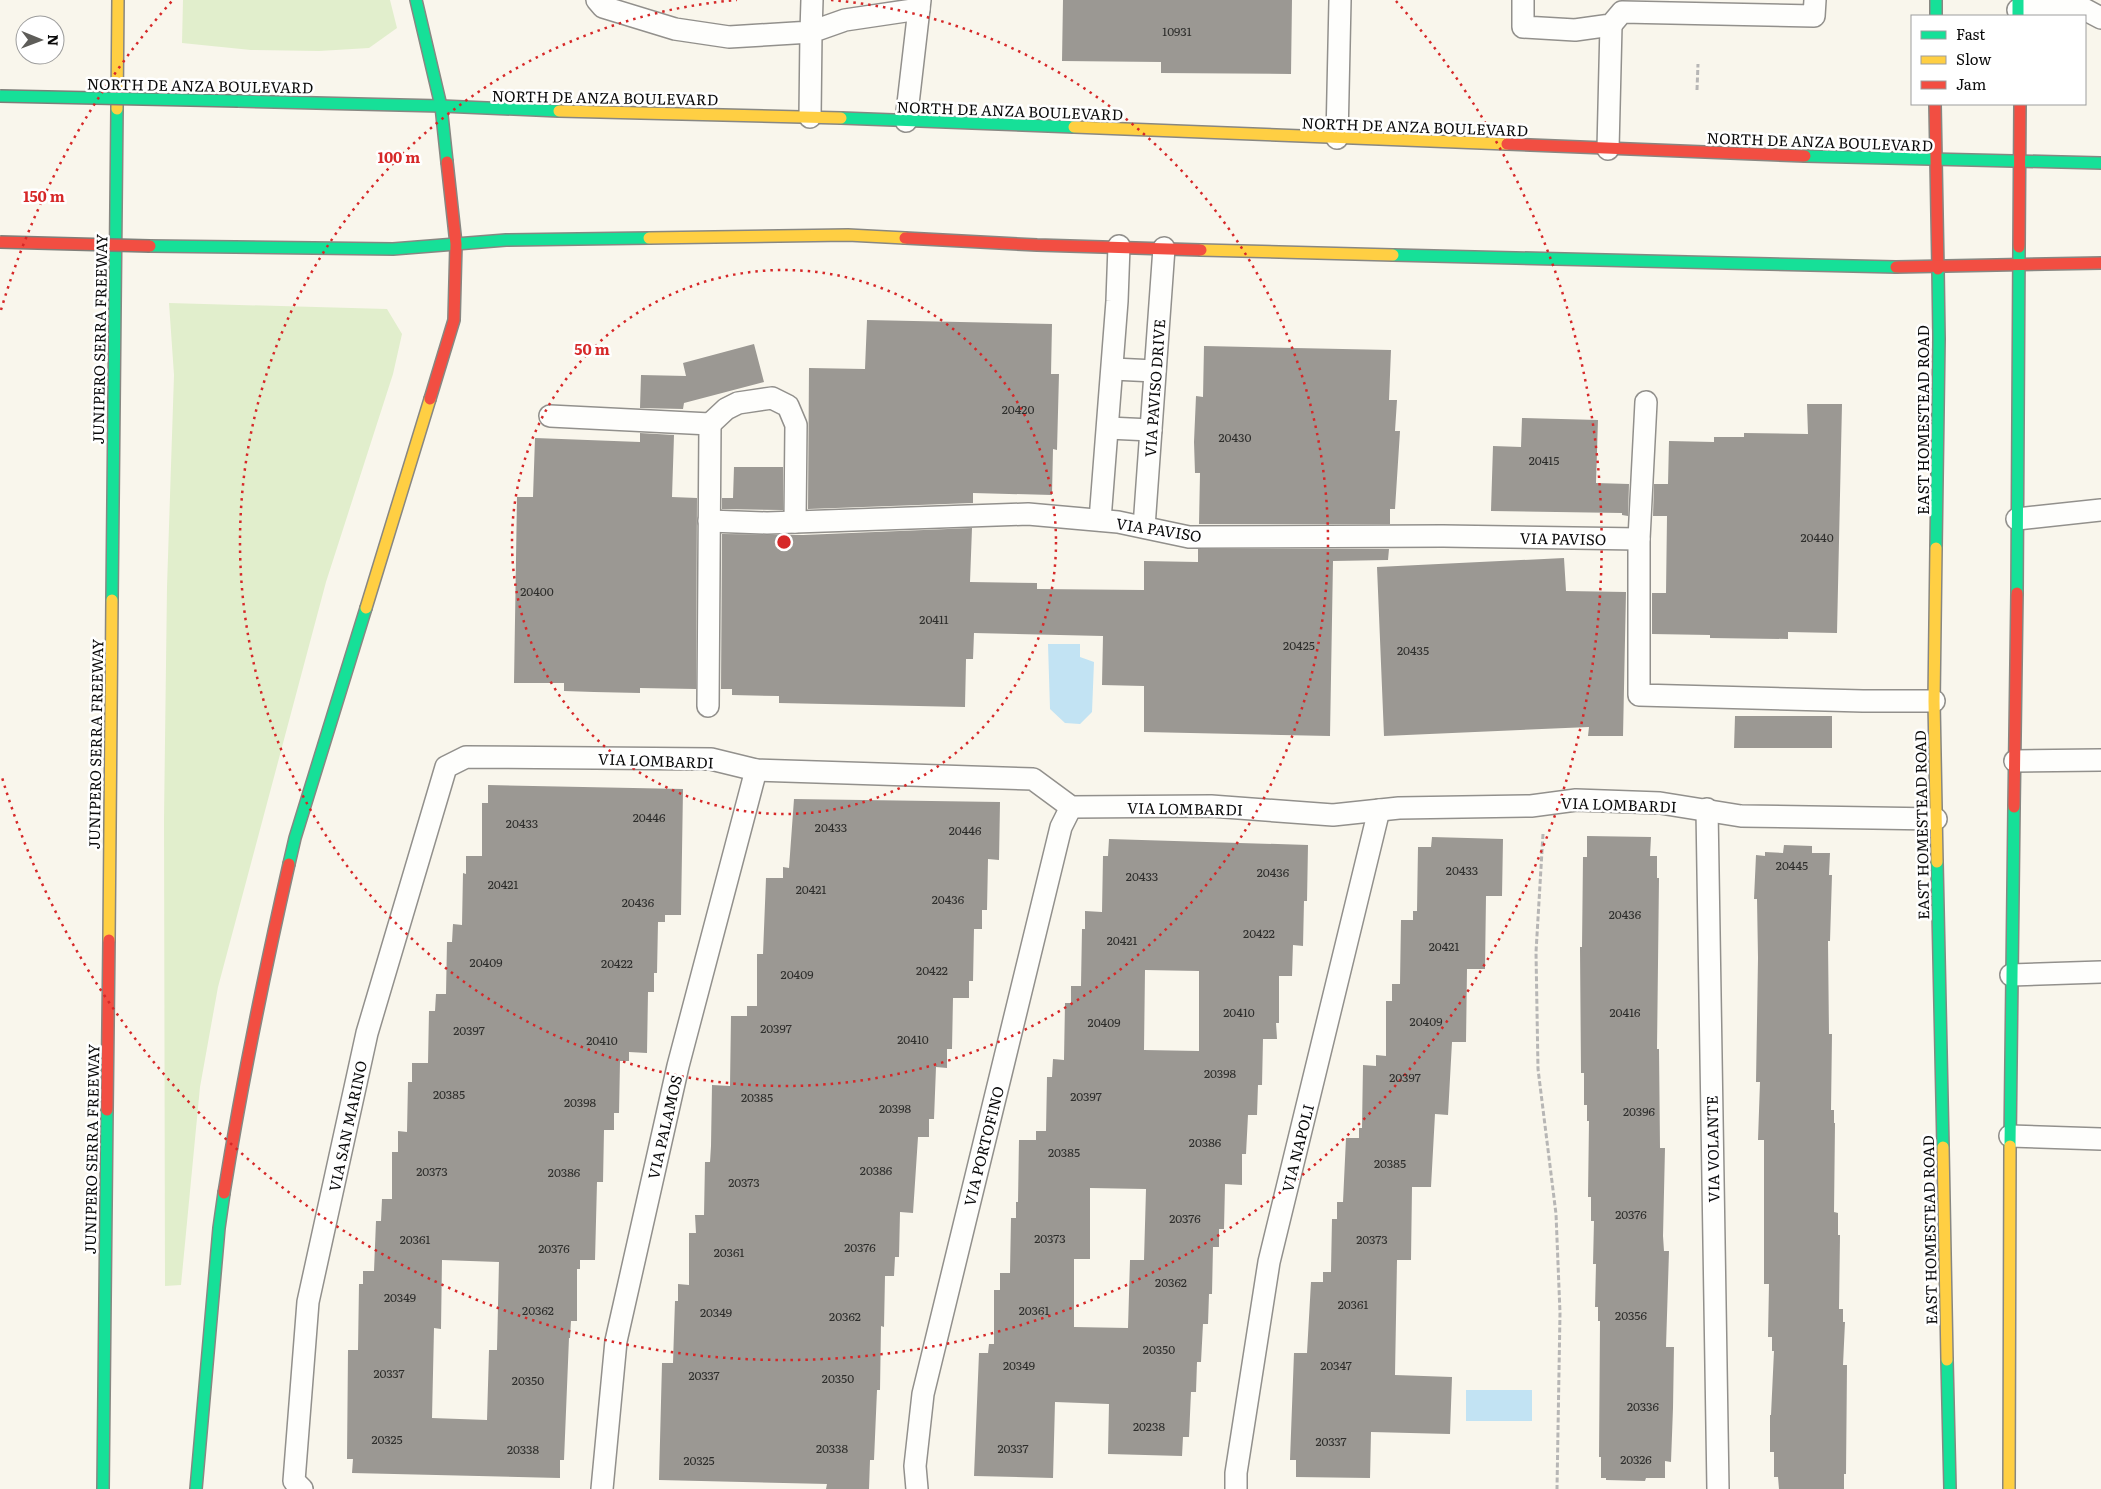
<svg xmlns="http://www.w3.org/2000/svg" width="2101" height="1489" viewBox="0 0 2101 1489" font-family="Literata,serif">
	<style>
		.green { fill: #e1eecc }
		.water { fill: #c2e3f3 }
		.building { fill: #9b9893; fill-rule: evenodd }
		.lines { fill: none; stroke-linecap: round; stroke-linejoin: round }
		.lane-casing { stroke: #92908c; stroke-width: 24 }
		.fast-casing { stroke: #888782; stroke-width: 14 }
		.slow-casing { stroke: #888782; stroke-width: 14 }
		.jam-casing { stroke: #888782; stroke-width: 14 }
		.path { stroke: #b7b6b5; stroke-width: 3; stroke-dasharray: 5 2.5; stroke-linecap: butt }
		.lane { stroke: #fefefc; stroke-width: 21 }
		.fast { stroke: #16e098; stroke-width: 11 }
		.slow { stroke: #ffcf43; stroke-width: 11 }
		.jam { stroke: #f24e42; stroke-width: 11 }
		.fast-bridge-casing { stroke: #7f7e79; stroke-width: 14; stroke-linecap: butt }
		.jam-bridge-casing { stroke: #7f7e79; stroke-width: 14; stroke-linecap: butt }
		.fast-bridge { stroke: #16e098; stroke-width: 11 }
		.jam-bridge { stroke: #f24e42; stroke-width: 11 }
		.ring { fill: none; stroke: #d62828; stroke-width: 2.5; stroke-dasharray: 2.5 5 }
		.labels { text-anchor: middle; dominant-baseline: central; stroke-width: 5; stroke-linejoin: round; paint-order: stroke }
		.number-label { font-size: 12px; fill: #2e2e2c }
		.street-label { font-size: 15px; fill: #0a0a0a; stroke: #fff }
		.centre { fill: #d62828; stroke: #fff; stroke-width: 2.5 }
		.ring-label { font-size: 15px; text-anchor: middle; font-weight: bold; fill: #d62828; stroke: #fff; stroke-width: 5; stroke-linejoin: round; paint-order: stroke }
	</style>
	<rect width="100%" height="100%" fill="#f9f6ec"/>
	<!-- green -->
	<g class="green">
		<path d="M183 0H390L397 28 369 48 319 51 251 50 182 43Z"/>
		<path d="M169 303 387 309 402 334 393 374 326 582 218 987 200 1087 181 1285 165 1286 164 819 167 587 174 375Z"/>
	</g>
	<!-- water -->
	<g class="water">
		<path d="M1048 644H1080V657L1094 662 1092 712 1080 724 1065 723 1050 709Z"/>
		<rect x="1466" y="1390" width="66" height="31"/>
	</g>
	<!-- building -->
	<g class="building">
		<path d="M1063 0H1292L1291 74 1161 73V62L1062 61Z"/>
		<path d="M867 320 1052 324 1051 374H1059L1057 450 1053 449 1052 495 973 493V503L808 509 809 368 865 369Z"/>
		<path d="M754 344 764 382 684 403 683 409 640 408 641 375 686 376 683 363Z"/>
		<path d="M1204 346 1391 350 1389 400H1397L1395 431H1400L1395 509H1390V524H1199L1200 473H1195L1194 442 1196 396 1203 397Z"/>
		<path d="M1807 404H1842L1837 633 1788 632V639L1710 638V635L1652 634V593H1666L1667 516H1653L1654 484H1668L1669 441 1714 442V437H1744V433L1808 434Z"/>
		<path d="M1522 418 1598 420 1596 483 1629 484 1628 516 1622 515V513L1491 511 1493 446 1521 447Z"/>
		<path d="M640 433 674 435 672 497 697 498 696 689 640 688V693L594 692 564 691V683H514L517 497H533L535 438 640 442Z"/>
		<path d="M734 467H783V510L722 509V498H733Z"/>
		<path d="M972 528 970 582 1037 583V589L1144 590V561L1198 562V549H1389L1388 560 1333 561 1330 736 1144 732V686L1102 685 1103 636 974 633 973 659H966L965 707 779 703V696L732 695V689H721L722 534 803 535Z"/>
		<path d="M1564 558 1566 591 1626 592 1623 736H1588L1589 727 1384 736 1377 567Z"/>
		<path d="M1735 716H1832V748H1734Z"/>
		<path d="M488 785 683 789 681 915H665V922H658L657 973H654V992H648L647 1053 629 1052V1061H620L619 1113H614V1130H604L603 1182H597L595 1260H580V1269H577V1321H571L570 1338H569L564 1460H560V1478L352 1473 353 1459H347L348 1350H358L359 1284H363V1271H374L376 1221H381L382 1199H392V1152H398V1131L407 1132 408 1082H412V1063H428L429 1011H435L436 994H446L447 942H452L453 924 462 925 463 873 466 874V856H482V803H488ZM442 1260 499 1262 497 1350H489L487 1420 432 1418 434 1328 441 1329Z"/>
		<path d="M794 799 1000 802 999 860 988 859 987 910H982V929H974L973 981H969V998H953L952 1049H947V1068L936 1067 934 1119H929V1137H918L913 1213 900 1212 899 1257H895L894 1276H885L884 1327 881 1326 880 1390H877L874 1460H870L869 1489H826L827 1484 659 1480 662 1363H673L675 1301H678V1284L689 1285V1233H696L695 1215H704L705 1162H710L711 1146 712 1085 730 1086 731 1016H747V1006H757V954H763L766 878H783V867L789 868Z"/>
		<path d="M1587 836 1651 837 1650 856H1657V878H1659L1657 1049H1659L1660 1148H1665L1663 1236 1664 1251H1669L1666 1347H1674L1673 1408 1671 1462 1665 1461V1478H1646L1645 1481 1606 1480V1478H1601V1457H1599L1600 1321H1598V1307H1595L1596 1264H1593L1594 1221H1591V1197H1588L1589 1121H1587V1105H1584V1073H1581L1580 947H1582L1583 857H1587Z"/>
		<path d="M1432 837 1503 839 1502 896H1486L1485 969H1467L1466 1042H1452L1448 1115 1435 1114 1431 1187H1412L1411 1260H1397L1395 1375 1452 1377 1450 1434 1371 1432 1370 1478 1296 1477V1460H1290L1294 1353H1307L1311 1282H1323V1272H1331L1332 1219H1337V1202H1343L1346 1138H1359V1128H1362L1363 1065 1376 1066V1055L1386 1056V1001H1392V984H1400L1401 920H1413V911H1417L1418 847H1431Z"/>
		<path d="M1109 839 1308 845 1307 901H1304L1303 946 1293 945 1292 976H1279V1023H1276L1277 1039H1263L1262 1085H1258L1257 1115H1248L1246 1154H1242V1185L1225 1184 1224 1229H1219V1247H1213L1212 1294H1209L1208 1324H1203L1201 1362H1197L1196 1392H1191L1189 1437H1183L1182 1456 1108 1454 1109 1404 1055 1402 1053 1478 974 1476 979 1353H988L989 1344H994V1290H1000V1273H1010L1011 1218H1016V1202H1018L1019 1140H1036V1131H1046L1047 1077H1052L1053 1059 1064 1060 1065 1003H1071V986H1081L1082 929H1085V911L1102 912 1103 856H1108ZM1145 970 1199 971V1051L1144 1050ZM1090 1188 1146 1189 1144 1260H1130L1128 1328 1074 1327V1259H1090Z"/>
		<path d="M1784 845 1812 846V853H1830L1829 875H1832L1830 941H1828L1829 1034H1832L1831 1110H1834V1123H1835L1834 1212 1838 1213V1235H1840L1839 1309H1843V1322H1845L1843 1365H1847L1846 1474H1844V1489H1779L1778 1477H1774V1452H1770V1415H1771L1774 1351H1772V1337H1768L1769 1284H1764V1140H1758L1760 1082H1756L1758 958 1757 899H1754L1756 855 1765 856V852L1783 853Z"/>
	</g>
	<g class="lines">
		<defs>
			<g id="lane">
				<path d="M597 0 603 7 675 29 729 37 811 32 812 0"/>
				<path d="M1523 0V27L1575 30 1611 25 1622 12 1814 16 1815 0"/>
				<path d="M2018 10 2082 8 2101 18"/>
				<path d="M810 117 811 32 845 20 919 9"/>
				<path d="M906 121 920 0"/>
				<path d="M1337 138 1340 0"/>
				<path d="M1608 149 1611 25"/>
				<path d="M1113 369 1155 371"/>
				<path d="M1646 402 1639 539V695L1863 701H1934"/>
				<path d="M550 416 710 424 708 706"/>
				<path d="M710 424 726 409 738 403 772 398 788 406 796 425 795 522"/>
				<path d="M1108 428 1151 430"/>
				<path d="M2017 519 2101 510"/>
				<path d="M1100 520 1117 301 1119 246"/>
				<path d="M709 521 767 523 1028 514 1118 522 1189 537 1443 536 1639 539"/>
				<path d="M1144 527 1164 248"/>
				<path d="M2015 761 2101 760"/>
				<path d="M1707 809 1718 1489"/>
				<path d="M2011 975 2101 972"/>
				<path d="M2010 1136 2101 1139"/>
				<path d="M302 1489 294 1481 308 1302 367 1033 446 767 466 757 711 759 756 770 1033 779 1071 807 1211 806 1333 815 1399 808 1531 806 1576 800 1660 803 1741 816 1936 819"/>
				<path d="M602 1489 616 1341 678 1066 756 770"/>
				<path d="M917 1489 915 1466 923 1394 1061 827 1071 807"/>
				<path d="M1236 1489V1473L1269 1262 1379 810"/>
			</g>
			<g id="fast">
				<path d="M416 0 441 106 447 162"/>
				<path d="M1936 0V16"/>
				<path d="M2018 0V16"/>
				<path d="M238 101 441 106 559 111"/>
				<path d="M841 118 1074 127"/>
				<path d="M1805 156 2101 163"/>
				<path d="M150 246 393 249 506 240 649 238"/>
				<path d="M1393 255 1896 267"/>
				<path d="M1936 548 1939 339 1938 269"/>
				<path d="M2017 593 2019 247"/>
				<path d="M112 600 117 109"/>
				<path d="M1937 862 1943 1147"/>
				<path d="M289 864 295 838 366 608"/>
				<path d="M2010 1146 2014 807"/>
				<path d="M1947 1360 1950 1489"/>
				<path d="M103 1489 107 1110"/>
				<path d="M196 1489 219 1228 224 1193"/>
			</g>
			<g id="slow">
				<path d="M117 109 118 0"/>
				<path d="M559 111 841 118"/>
				<path d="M1074 127 1507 144"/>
				<path d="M649 238 848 235 905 238"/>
				<path d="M1201 250 1393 255"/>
				<path d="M1936 548 1934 701 1937 862"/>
				<path d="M366 608 430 399"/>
				<path d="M109 940 112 600"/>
				<path d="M1943 1147 1947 1360"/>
				<path d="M2009 1489 2010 1146"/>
			</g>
			<g id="jam">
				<path d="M1935 104 1938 269"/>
				<path d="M1507 144 1805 156"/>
				<path d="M905 238 1037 245 1201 250"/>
				<path d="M2019 247 2020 104"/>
				<path d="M1896 267 2101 263"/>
				<path d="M430 399 454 320 456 244 447 162"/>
				<path d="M2014 807 2017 593"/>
				<path d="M107 1110 109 940"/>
				<path d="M224 1193C242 1082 264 974 289 864"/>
			</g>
		</defs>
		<!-- lane casing -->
		<use href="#lane" class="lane-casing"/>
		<!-- fast casing -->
		<use href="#fast" class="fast-casing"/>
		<!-- slow casing -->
		<use href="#slow" class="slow-casing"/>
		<!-- jam casing -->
		<use href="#jam" class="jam-casing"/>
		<!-- path -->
		<g class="path">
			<path d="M1697 90 1698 64"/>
			<path d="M1543 834 1536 952 1538 1069 1556 1214 1560 1313 1557 1489"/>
		</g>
		<!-- lane -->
		<use href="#lane" class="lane"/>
		<!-- fast -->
		<use href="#fast" class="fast"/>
		<!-- slow -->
		<use href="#slow" class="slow"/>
		<!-- jam -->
		<use href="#jam" class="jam"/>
		<defs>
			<path id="fast-bridge" d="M0 96 238 101"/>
			<path id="jam-bridge" d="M0 242 150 246"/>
		</defs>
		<!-- fast-bridge casing -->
		<use href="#fast-bridge" class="fast-bridge-casing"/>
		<!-- jam-bridge casing -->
		<use href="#jam-bridge" class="jam-bridge-casing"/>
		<!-- fast-bridge -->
		<use href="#fast-bridge" class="fast-bridge"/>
		<!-- jam-bridge -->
		<use href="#jam-bridge" class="jam-bridge"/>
	</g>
	<!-- distance rings -->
	<g class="ring">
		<circle cx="784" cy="542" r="272"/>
		<path d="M831 0A544 544 0 1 1 737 0"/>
		<path d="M1 310A817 817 0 0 1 172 1M1396 1A817 817 0 1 1 1 774"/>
	</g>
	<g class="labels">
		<!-- number labels -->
		<g class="number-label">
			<text x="1177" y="31">10931</text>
			<text x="1018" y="409">20420</text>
			<text x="1235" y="437">20430</text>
			<text x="1544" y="460">20415</text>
			<text x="1817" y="537">20440</text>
			<text x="537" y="591">20400</text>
			<text x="934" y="619">20411</text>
			<text x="1299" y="645">20425</text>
			<text x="1413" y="650">20435</text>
			<text x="649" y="817">20446</text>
			<text x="522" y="823">20433</text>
			<text x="831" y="827">20433</text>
			<text x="965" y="830">20446</text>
			<text x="1792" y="865">20445</text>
			<text x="1462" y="870">20433</text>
			<text x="1273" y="872">20436</text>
			<text x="1142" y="876">20433</text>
			<text x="503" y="884">20421</text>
			<text x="811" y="889">20421</text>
			<text x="948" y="899">20436</text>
			<text x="638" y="902">20436</text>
			<text x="1625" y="914">20436</text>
			<text x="1259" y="933">20422</text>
			<text x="1122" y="940">20421</text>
			<text x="1444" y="946">20421</text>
			<text x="486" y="962">20409</text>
			<text x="617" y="963">20422</text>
			<text x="932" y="970">20422</text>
			<text x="797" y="974">20409</text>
			<text x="1239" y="1012">20410</text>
			<text x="1625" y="1012">20416</text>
			<text x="1426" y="1021">20409</text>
			<text x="1104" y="1022">20409</text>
			<text x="776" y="1028">20397</text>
			<text x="469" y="1030">20397</text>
			<text x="913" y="1039">20410</text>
			<text x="602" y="1040">20410</text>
			<text x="1220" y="1073">20398</text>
			<text x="1405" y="1077">20397</text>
			<text x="449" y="1094">20385</text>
			<text x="1086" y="1096">20397</text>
			<text x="757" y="1097">20385</text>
			<text x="580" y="1102">20398</text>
			<text x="895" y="1108">20398</text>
			<text x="1639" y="1111">20396</text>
			<text x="1205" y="1142">20386</text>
			<text x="1064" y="1152">20385</text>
			<text x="1390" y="1163">20385</text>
			<text x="876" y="1170">20386</text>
			<text x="432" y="1171">20373</text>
			<text x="564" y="1172">20386</text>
			<text x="744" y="1182">20373</text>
			<text x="1631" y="1214">20376</text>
			<text x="1185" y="1218">20376</text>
			<text x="1050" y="1238">20373</text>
			<text x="415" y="1239">20361</text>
			<text x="1372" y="1239">20373</text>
			<text x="860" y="1247">20376</text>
			<text x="554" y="1248">20376</text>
			<text x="729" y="1252">20361</text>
			<text x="1171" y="1282">20362</text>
			<text x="400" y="1297">20349</text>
			<text x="1353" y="1304">20361</text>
			<text x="538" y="1310">20362</text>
			<text x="1034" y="1310">20361</text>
			<text x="716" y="1312">20349</text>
			<text x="1631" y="1315">20356</text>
			<text x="845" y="1316">20362</text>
			<text x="1159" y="1349">20350</text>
			<text x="1019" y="1365">20349</text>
			<text x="1336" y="1365">20347</text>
			<text x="389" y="1373">20337</text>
			<text x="704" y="1375">20337</text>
			<text x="838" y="1378">20350</text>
			<text x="528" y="1380">20350</text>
			<text x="1643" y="1406">20336</text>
			<text x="1149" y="1426">20238</text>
			<text x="387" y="1439">20325</text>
			<text x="1331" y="1441">20337</text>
			<text x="832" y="1448">20338</text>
			<text x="1013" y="1448">20337</text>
			<text x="523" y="1449">20338</text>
			<text x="1636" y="1459">20326</text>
			<text x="699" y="1460">20325</text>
		</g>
		<!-- street labels -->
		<g class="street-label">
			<text transform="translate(200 85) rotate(1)">NORTH DE ANZA BOULEVARD</text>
			<text transform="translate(605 97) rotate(1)">NORTH DE ANZA BOULEVARD</text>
			<text transform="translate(1010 110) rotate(2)">NORTH DE ANZA BOULEVARD</text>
			<text transform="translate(1415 126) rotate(2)">NORTH DE ANZA BOULEVARD</text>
			<text transform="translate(1820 141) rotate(2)">NORTH DE ANZA BOULEVARD</text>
			<text transform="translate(99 339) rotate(-89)">JUNIPERO SERRA FREEWAY</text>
			<text transform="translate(1154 388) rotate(-86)">VIA PAVISO DRIVE</text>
			<text transform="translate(1922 420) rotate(-90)">EAST HOMESTEAD ROAD</text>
			<text transform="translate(1159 529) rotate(9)">VIA PAVISO</text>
			<text transform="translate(1563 538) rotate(1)">VIA PAVISO</text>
			<text transform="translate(95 744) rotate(-89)">JUNIPERO SERRA FREEWAY</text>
			<text transform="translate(656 760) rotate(2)">VIA LOMBARDI</text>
			<text transform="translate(1619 804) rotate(2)">VIA LOMBARDI</text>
			<text transform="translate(1185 808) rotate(1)">VIA LOMBARDI</text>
			<text transform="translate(1921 825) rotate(-91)">EAST HOMESTEAD ROAD</text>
			<text transform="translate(347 1126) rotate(-78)">VIA SAN MARINO</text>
			<text transform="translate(664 1127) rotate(-77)">VIA PALAMOS</text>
			<text transform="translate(983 1146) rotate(-76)">VIA PORTOFINO</text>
			<text transform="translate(1297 1148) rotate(-76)">VIA NAPOLI</text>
			<text transform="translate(91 1149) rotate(-89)">JUNIPERO SERRA FREEWAY</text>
			<text transform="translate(1712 1149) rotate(-91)">VIA VOLANTE</text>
			<text transform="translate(1929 1230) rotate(-91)">EAST HOMESTEAD ROAD</text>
		</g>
	</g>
	<circle cx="784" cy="542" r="8" class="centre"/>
	<g class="ring-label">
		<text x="399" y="163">100 m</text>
		<text x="44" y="202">150 m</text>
		<text x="592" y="355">50 m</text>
	</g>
	<!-- legend -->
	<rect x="1911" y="15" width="175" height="90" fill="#ffffff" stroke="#9d9d9d"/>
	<rect x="1921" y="31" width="25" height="8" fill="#16e098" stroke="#9d9d9d"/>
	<text x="1956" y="40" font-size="15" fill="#0a0a0a">Fast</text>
	<rect x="1921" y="56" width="25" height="8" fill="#ffcf43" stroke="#9d9d9d"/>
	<text x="1956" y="65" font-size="15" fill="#0a0a0a">Slow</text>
	<rect x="1921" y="81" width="25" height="8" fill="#f24e42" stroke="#9d9d9d"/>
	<text x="1956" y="90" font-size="15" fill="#0a0a0a">Jam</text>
	<!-- north arrow -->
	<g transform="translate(40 40) rotate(91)"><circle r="24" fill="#ffffff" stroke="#9d9d9d"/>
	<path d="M0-4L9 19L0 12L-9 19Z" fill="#5e5d59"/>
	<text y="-8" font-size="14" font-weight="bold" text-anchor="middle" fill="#0a0a0a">N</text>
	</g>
</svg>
